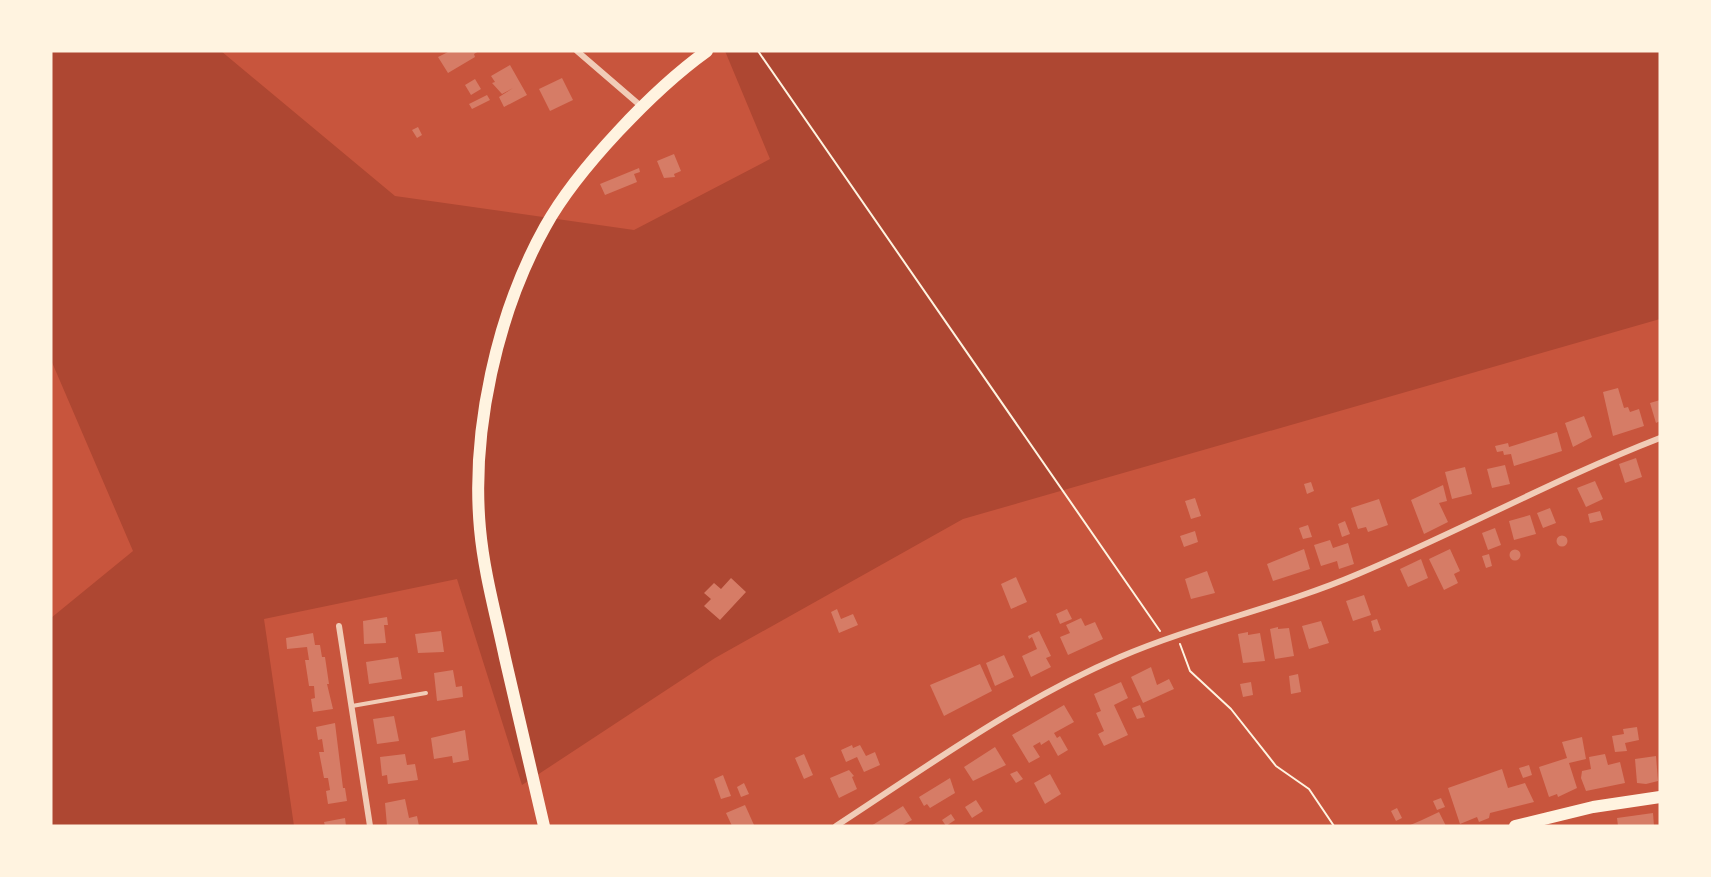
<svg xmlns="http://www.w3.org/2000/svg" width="1711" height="877" viewBox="0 0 1711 877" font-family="'Source Sans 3',sans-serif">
<rect width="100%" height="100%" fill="#c8553d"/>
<polygon fill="#ae4732" points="51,51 221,51 395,196 634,230 770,159 725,51 1660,51 1660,319 963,519 715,658 522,785 457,579 264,619 294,826 51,826 51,618 133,551 51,360"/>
<g fill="#d67c66">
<polygon points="450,51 479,51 474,54 475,57 448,73 438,57"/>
<polygon points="510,65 527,95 504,107 499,97 513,88 502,94 492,83 495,82 491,76"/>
<polygon points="562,78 573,100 550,111 539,89"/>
<polygon points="475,79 481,89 471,95 465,85"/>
<polygon points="487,95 490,100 472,109 469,104"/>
<polygon points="418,127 422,135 417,138 412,130"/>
<polygon points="674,154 681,171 674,174 675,177 664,178 657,161"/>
<polygon points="639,168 640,172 634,174 637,182 605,195 600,184"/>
<polygon points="1618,388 1624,408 1628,407 1630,412 1639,409 1644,426 1613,436 1603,392"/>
<polygon points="1660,400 1660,421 1656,423 1650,403"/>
<polygon points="1584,416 1592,437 1573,447 1565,423"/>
<polygon points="1557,432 1562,451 1514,466 1511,454 1504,455 1503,451 1497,452 1495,446 1508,443 1509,447"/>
<polygon points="1636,458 1642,477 1625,483 1619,464"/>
<polygon points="1505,465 1510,484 1492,488 1487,469"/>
<polygon points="1465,467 1472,494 1452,499 1445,472"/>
<polygon points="1595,481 1603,499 1586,507 1577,488"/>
<polygon points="1311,482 1314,491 1307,494 1304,484"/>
<polygon points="1443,485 1447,501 1439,503 1448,522 1424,534 1411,500"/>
<polygon points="1195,498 1201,516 1191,519 1185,501"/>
<polygon points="1379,499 1388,525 1368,532 1366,527 1358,529 1351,508"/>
<polygon points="1550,508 1556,523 1543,528 1537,513"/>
<polygon points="1600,511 1603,520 1590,523 1588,514"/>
<polygon points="1530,515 1536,534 1514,540 1509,521"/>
<polygon points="1345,521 1350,534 1342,537 1338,524"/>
<polygon points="1308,525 1312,537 1303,539 1299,528"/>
<polygon points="1495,528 1501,545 1488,550 1482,533"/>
<polygon points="1195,531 1198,542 1184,547 1180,536"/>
<circle cx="1562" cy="541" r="5.5"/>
<polygon points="1330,540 1333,548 1348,543 1354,564 1339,569 1337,561 1321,566 1314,545"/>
<polygon points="1304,549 1310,569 1273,581 1267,564"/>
<polygon points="1450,549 1460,571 1454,574 1458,583 1444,590 1429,559"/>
<circle cx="1515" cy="555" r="5.5"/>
<polygon points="1489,554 1492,566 1486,568 1482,556"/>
<polygon points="1421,559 1428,578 1408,587 1400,569"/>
<polygon points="1207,571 1215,593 1191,599 1185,579"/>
<polygon points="1016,577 1027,602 1011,609 1001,584"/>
<polygon points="731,578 746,592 720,620 704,606 711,599 704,593 714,583 721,589"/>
<polygon points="1364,595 1371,615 1353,621 1346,601"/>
<polygon points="837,609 841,619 853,614 858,625 839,633 831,612"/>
<polygon points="1067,609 1072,619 1060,624 1056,614"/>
<polygon points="387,617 388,625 384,625 386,643 364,644 363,621"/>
<polygon points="1081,618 1085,626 1095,622 1103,639 1068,655 1060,637 1070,633 1066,625"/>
<polygon points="1377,619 1381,630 1374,632 1371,621"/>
<polygon points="1321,621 1329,643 1309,649 1302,626"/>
<polygon points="1278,627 1278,629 1289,628 1294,656 1275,659 1270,629"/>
<polygon points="441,631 444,652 418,653 415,634"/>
<polygon points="1039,631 1051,656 1046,658 1051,667 1031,677 1022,656 1037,649 1032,637 1029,639 1028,636"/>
<polygon points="1248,632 1248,635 1260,633 1265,661 1243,663 1238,634"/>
<polygon points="313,633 315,645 320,645 322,657 325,657 329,684 327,684 333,709 313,712 311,699 315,698 314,686 309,686 305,660 309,660 307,647 287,649 286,638"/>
<polygon points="1004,655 1014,677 995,686 986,663"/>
<polygon points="398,657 402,679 369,684 366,662"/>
<polygon points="980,664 992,691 944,716 930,685"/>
<polygon points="1151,667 1157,685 1169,679 1174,689 1143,703 1131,677"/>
<polygon points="453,670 456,687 462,686 463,697 437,701 434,673"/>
<polygon points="1298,674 1301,692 1291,694 1289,676"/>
<polygon points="1121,682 1128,698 1114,705 1128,735 1104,746 1098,734 1104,731 1096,713 1101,711 1094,694"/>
<polygon points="1251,682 1253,695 1243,697 1240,684"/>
<polygon points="1064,705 1074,722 1054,733 1057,738 1060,736 1068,750 1058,756 1049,740 1041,745 1040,742 1033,746 1040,757 1029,763 1012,735"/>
<polygon points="1140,705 1145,717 1137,719 1132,708"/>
<polygon points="394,716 399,741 377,744 373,719"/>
<polygon points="335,723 343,788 345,788 347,801 328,804 326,791 330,790 328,778 324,778 319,752 324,752 322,739 318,740 316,727"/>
<polygon points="1637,727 1639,740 1625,743 1627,751 1615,752 1612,736 1624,734 1623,729"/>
<polygon points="465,730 469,760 453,763 452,756 434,759 431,738"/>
<polygon points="1582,737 1586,759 1569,763 1577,788 1558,797 1557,794 1549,797 1539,767 1567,758 1562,742"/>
<polygon points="852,745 853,748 860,745 866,756 875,752 880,765 864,772 857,757 846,762 841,750"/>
<polygon points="995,747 1006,765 973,781 964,767"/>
<polygon points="405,754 407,765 415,764 418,780 388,784 387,775 382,776 380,757"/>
<polygon points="804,754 813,775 804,779 795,758"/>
<polygon points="1605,754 1608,765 1620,762 1625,783 1586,791 1581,778 1582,771 1591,769 1589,757"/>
<polygon points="1656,756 1658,781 1646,784 1637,783 1635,759"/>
<polygon points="1529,765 1532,775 1523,778 1519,768"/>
<polygon points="1502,769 1508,788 1525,783 1534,802 1490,813 1489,818 1479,822 1477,817 1460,824 1448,788"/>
<polygon points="849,770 854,776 852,777 857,789 839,798 830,778"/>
<polygon points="1017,771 1023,779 1016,783 1010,774"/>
<polygon points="1050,774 1061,794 1045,804 1034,783"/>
<polygon points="723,775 731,796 721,799 714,779"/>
<polygon points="950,778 955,793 930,808 927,804 924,806 919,797"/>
<polygon points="744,783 749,794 741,797 737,787"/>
<polygon points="1441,798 1445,807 1437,810 1433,801"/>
<polygon points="405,799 409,818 417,816 419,826 387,826 385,803"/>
<polygon points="976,800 983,811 972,818 965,807"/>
<polygon points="745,805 754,825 732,826 726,813"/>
<polygon points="903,806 912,820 901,826 871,826"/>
<polygon points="1397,808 1402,818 1396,821 1391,811"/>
<polygon points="1439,812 1446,826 1408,826 1422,820"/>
<polygon points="1653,813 1654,826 1618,826 1617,818"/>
<polygon points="951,814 955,820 946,826 942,820"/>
<polygon points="345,818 346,826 325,826 324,822"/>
</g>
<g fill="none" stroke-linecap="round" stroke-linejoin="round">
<g stroke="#fff3e0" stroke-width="2">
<polyline points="758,51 1160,631"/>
<polyline points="1180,644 1190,671 1231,709 1276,766 1309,789 1334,826"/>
</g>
<polyline stroke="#f1ccb7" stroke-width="4" points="352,706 426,693"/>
<g stroke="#f1ccb7" stroke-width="6">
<polyline points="577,51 642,107"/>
<polyline points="339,626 370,826"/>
<path d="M 836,826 C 928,766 1019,700 1120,657 C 1197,624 1281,607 1358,574 C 1460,531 1557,478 1660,438"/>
</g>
<g stroke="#fff3e0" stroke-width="12">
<path d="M 544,826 C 531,770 518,714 505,658 C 496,615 484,573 480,529 C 471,431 497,313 545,227 C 577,169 654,89 707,51"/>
<polyline points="1515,826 1593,807 1660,797"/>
</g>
</g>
<rect width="1711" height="877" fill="none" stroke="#fff3e0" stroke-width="105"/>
</svg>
